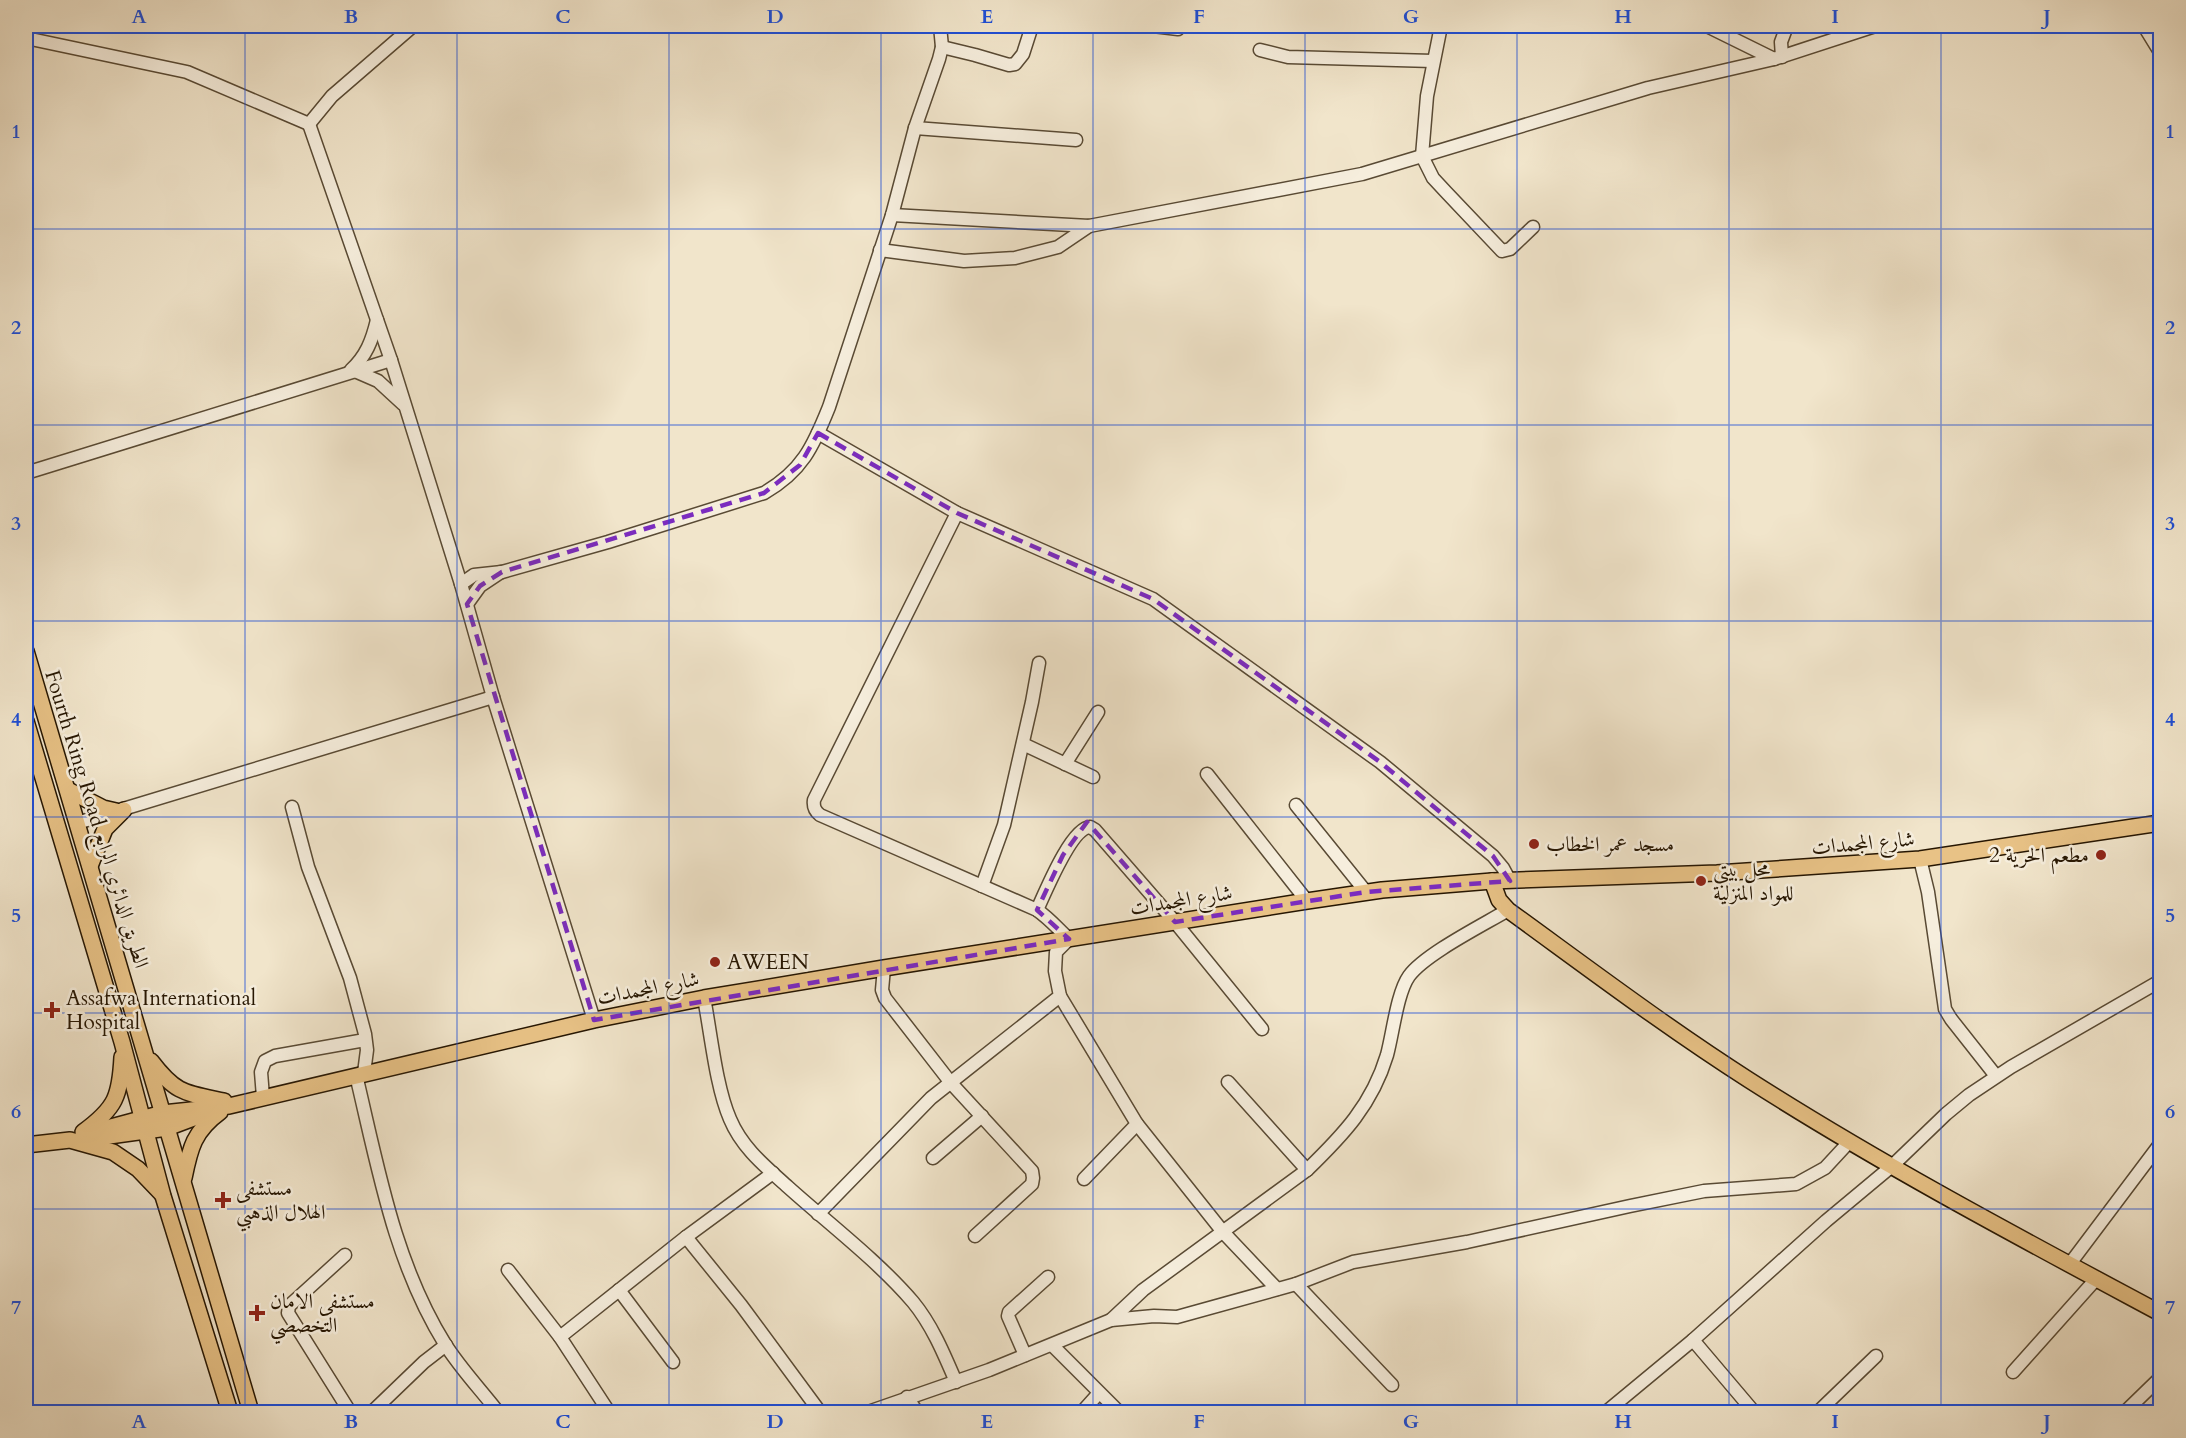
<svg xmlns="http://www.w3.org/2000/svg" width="2186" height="1438" viewBox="0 0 2186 1438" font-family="Cardo,Amiri,serif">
<rect width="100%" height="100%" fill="#f1e5cb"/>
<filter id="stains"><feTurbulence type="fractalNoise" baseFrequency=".00333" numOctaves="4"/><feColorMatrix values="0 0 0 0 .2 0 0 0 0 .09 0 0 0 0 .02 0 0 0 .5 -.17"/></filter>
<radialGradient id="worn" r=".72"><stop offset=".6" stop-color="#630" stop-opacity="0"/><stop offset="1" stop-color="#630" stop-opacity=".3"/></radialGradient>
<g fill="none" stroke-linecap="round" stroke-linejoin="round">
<g stroke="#594a34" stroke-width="15">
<g id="minor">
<polyline points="1153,26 1178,29"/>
<polyline points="1441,26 1427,96 1422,156 1433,178 1446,192 1502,251 1510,249 1533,227"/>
<polyline points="1707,26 1774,59"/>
<polyline points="2144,26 2160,52"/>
<polyline points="26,38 187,72 309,124"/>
<polyline points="942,47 975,55 1009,65 1015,64 1023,54 1032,26"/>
<polyline points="1260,50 1288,57 1433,61"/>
<polyline points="1782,57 1781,42 1787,26"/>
<polyline points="309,124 391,360 461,584 493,697 594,1020"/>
<polyline points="309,124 332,96 413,26"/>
<polyline points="915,128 1076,140"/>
<polyline points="892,215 1089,226 1362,174 1648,88 1774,59 1875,26"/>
<polyline points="880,250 964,261 1015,258 1058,247 1089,226"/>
<path d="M 351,370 C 366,356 372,341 377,320"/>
<polyline points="355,371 378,381 403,404"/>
<polyline points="818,433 957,513 1153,599 1380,762 1493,856 1503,868 1510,881"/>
<polyline points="26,473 391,360"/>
<path d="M 461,584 L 474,575 L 502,572 L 608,542 L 764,493 C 802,471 813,447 829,407 L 892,215 L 915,128 L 939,59 L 942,47 L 940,26"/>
<polyline points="467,604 480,586 501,572"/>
<polyline points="1023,744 1093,777"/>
<polyline points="1065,764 1098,712"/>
<polyline points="1207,774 1307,901"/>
<polyline points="1296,805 1366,892"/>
<polyline points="292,807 308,867 350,978 365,1034 367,1050 364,1073"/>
<polyline points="77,823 493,697"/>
<polyline points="1920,859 1928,892 1945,1009 1951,1019 1996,1076"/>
<polyline points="982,886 1004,825 1032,702 1039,663"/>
<path d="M 1037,910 C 1045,893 1071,828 1090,827 L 1095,830 L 1175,922 L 1262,1029"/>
<polyline points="884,968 882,990 885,998 951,1083 1032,1171 1033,1178 1032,1184 975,1236"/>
<polyline points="1060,996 1137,1124 1084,1179"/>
<path d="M 704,998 C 711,1034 716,1087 730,1119 C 742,1148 766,1167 788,1187 C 828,1223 878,1261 913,1302 C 932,1325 944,1354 956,1382"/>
<path d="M 356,1075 C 378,1167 394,1262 445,1344 C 460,1368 481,1390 498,1412"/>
<polyline points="1228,1082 1307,1170"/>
<polyline points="263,1097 261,1072 265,1061 275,1056 365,1040"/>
<polyline points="1137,1124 1223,1232 1277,1289"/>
<polyline points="933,1158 982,1116"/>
<path d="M 818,1214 L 931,1098 L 1060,996 L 1055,971 L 1056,952 L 1069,939 C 1058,929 1050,919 1037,910 L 820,815 C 815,811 813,807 814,800 L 957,513"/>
<polyline points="686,1237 741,1305 820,1412"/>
<polyline points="345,1255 289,1306 288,1313 350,1412"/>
<polyline points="2069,1265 2160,1144"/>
<polyline points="508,1270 560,1337"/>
<polyline points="1296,1284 1392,1385"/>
<polyline points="619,1290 673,1362"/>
<path d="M 1111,1320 L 1143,1290 L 1307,1170 C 1343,1135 1372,1105 1387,1055 C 1393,1033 1397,993 1409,976 C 1425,954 1483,925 1508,910"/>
<polyline points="1693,1340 1754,1412"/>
<polyline points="1052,1345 1119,1412"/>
<polyline points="1025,1355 1008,1316 1009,1312 1048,1277"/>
<polyline points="2013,1372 2097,1278"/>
<polyline points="907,1397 917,1412"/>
<polyline points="372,1412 424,1362 446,1345"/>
<polyline points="609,1412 560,1337 686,1237 773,1173"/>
<polyline points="868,1412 989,1370 1111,1320 1154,1316 1177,1317 1296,1284 1353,1262 1467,1242 1630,1206 1704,1191 1796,1184 1825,1168 1850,1141"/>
<polyline points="1082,1412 1099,1393"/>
<polyline points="1606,1412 1693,1340 1826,1221 1892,1166 1946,1114 1969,1095 2011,1067 2160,981"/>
<polyline points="1818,1412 1876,1356"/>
<polyline points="2125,1412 2160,1378"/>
</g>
</g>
<g stroke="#261602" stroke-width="18">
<g id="major">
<polyline points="26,651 251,1412"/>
<polyline points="26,721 122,1042 163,1196 230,1412"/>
<polyline points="68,790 103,808 116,811"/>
<polyline points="90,866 105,829 124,810"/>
<path d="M 1492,881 L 1499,900 L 1508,910 C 1588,968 1666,1027 1749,1080 C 1882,1165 2022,1239 2160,1313"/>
<path d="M 151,1061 C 176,1094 185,1093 224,1101"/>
<path d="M 83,1132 C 116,1108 120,1096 122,1057"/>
<polyline points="83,1137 111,1127 163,1113 229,1106 594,1020 704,998 884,968 1307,901 1382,890 1492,881 1717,873 1920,859 2160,823"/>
<polyline points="102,1137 167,1128 207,1113"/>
<polyline points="26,1145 70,1140 113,1152 138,1169 161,1193"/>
<path d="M 184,1178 C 190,1148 194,1131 220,1112"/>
</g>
</g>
<use href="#minor" stroke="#f6eedd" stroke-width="12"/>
<use href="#major" stroke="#e8c286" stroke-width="15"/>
</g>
<path fill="none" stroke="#7b2cbf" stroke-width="4.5" stroke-dasharray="12 8" stroke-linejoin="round" d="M 818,433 L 957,513 L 1153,599 L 1380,762 L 1493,856 L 1510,881 L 1366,892 L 1175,922 L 1087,822 L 1063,855 L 1037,910 L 1069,939 L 594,1020 L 467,604 L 480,586 L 502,572 L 764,493 L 800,465 Z"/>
<path fill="none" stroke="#1d4ed8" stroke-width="1.5" stroke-opacity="0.55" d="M 245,26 L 245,1412M 457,26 L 457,1412M 669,26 L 669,1412M 881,26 L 881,1412M 1093,26 L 1093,1412M 1305,26 L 1305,1412M 1517,26 L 1517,1412M 1729,26 L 1729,1412M 1941,26 L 1941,1412M 26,229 L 2160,229M 26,425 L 2160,425M 26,621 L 2160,621M 26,817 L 2160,817M 26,1013 L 2160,1013M 26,1209 L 2160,1209"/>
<g fill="#8f2418" stroke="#f6eedd" stroke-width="2">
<circle cx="1534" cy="844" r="6"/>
<circle cx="2101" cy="855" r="6"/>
<circle cx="1701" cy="881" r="6"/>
<circle cx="715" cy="962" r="6"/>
<path d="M49 1001h6v6h6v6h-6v6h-6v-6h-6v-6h6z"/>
<path d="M220 1191h6v6h6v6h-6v6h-6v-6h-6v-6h6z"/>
<path d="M254 1304h6v6h6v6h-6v6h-6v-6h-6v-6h6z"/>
</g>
<g text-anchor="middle" stroke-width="5" stroke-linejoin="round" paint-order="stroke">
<g font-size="21" fill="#261602" stroke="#f6eedd">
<text transform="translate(97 819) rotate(73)" y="7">Fourth Ring Road الطريق الدائري الرابع</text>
<text transform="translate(1863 843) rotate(-5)" y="7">شارع المجمدات</text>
<text transform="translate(1181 900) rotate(-9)" y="7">شارع المجمدات</text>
<text transform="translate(648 988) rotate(-11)" y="7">شارع المجمدات</text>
</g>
<g font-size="21" fill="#261602" stroke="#f6eedd" text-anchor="start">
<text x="1546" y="851">مسجد عمر الخطاب</text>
<text x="2089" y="862" text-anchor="end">مطعم الحرية 2</text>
<text x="1713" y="876">محل بيتي<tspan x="1713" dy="24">للمواد المنزلية</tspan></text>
<text x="727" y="969">AWEEN</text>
<text x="66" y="1005">Assafwa International<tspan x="66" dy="24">Hospital</tspan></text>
<text x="236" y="1195">مستشفى<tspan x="236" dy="24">الهلال الذهبي</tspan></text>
<text x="270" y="1308">مستشفى الامان<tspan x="270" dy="24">التخصصي</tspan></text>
</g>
</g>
<rect width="2186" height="1438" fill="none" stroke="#f1e5cb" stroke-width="66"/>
<rect x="33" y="33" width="2120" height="1372" fill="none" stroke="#1d4ed8" stroke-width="2"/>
<g font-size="20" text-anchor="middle" font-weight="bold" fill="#1d4ed8">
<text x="139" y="23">A</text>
<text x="351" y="23">B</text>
<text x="563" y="23">C</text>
<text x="775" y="23">D</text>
<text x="987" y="23">E</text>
<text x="1199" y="23">F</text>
<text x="1411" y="23">G</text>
<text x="1623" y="23">H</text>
<text x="1835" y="23">I</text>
<text x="2047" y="23">J</text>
<text x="16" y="138">1</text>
<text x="2170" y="138">1</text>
<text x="16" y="334">2</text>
<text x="2170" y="334">2</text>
<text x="16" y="530">3</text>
<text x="2170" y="530">3</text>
<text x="16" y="726">4</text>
<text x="2170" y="726">4</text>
<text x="16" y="922">5</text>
<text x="2170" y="922">5</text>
<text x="16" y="1118">6</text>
<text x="2170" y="1118">6</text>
<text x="16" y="1314">7</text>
<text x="2170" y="1314">7</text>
<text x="139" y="1428">A</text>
<text x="351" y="1428">B</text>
<text x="563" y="1428">C</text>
<text x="775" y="1428">D</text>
<text x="987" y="1428">E</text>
<text x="1199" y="1428">F</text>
<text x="1411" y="1428">G</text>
<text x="1623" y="1428">H</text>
<text x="1835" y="1428">I</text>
<text x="2047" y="1428">J</text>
</g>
<rect width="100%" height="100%" filter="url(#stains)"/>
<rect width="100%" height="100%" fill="url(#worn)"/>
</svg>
